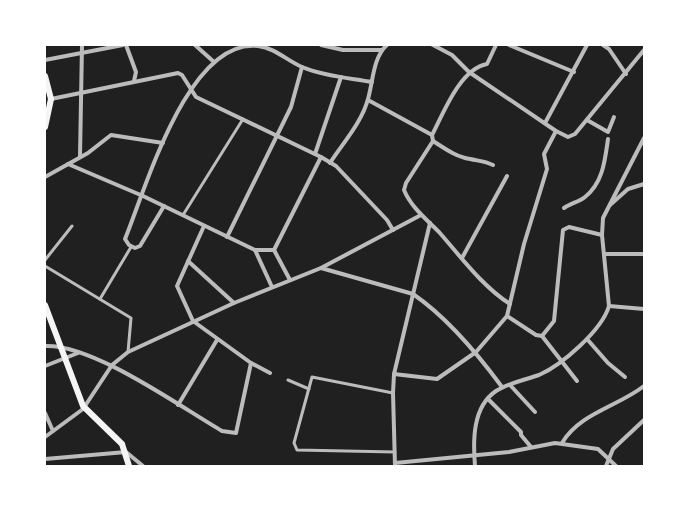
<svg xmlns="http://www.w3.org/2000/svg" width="689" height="511" viewBox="0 0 689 511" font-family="Ubuntu,sans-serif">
<rect width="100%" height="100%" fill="#111"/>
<rect fill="#202020" x="45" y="45" width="599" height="421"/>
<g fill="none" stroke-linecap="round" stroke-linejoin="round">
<g stroke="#bcbcbc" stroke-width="3">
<polyline points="183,215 243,119"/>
<polyline points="45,260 72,226"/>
<polyline points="45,266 131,318 128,352"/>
<polyline points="100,299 131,247"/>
<polyline points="288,380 309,389"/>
<polyline points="393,393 312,377 294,443 297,450 395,452"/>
</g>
<g stroke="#bcbcbc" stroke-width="4">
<polyline points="126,45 136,72 134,81"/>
<polyline points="195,45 214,62"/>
<polyline points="321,45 343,50 382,50"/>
<polyline points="433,45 452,55 469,72 556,131 568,137 575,134 644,50"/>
<path d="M 496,45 L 487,64 C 460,69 444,112 432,135 L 433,141 L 406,183 L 404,190 C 411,207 426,219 439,232 C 461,257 482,286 510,304"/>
<polyline points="509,45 574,72"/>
<polyline points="603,45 609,49 626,74"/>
<polyline points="45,60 123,45"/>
<polyline points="51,99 178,73 182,75 196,97 321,157 336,166 387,220 393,230"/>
<polyline points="368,100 432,135"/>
<polyline points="587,120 608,132 614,117"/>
<polyline points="545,123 587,45"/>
<path d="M 433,141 C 444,148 456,157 470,159 C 479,161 485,161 493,165"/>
<polyline points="315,154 341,77"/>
<polyline points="80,156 82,45"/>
<path d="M 330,163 C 343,143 362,122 368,99 C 373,82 373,57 387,45"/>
<polyline points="68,164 143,196 255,250 274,250 290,280"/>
<polyline points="45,177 88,153 111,135 163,143"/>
<polyline points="610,205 628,189 644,184"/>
<path d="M 164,206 L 140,246 L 135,248 L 129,245 L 125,239 C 146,188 188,38 258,46 C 275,48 286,60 302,67 C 323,76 350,78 372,82"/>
<path d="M 564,208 C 571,203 579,202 585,197 C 603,183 605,160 608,139"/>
<polyline points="204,226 177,286 193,321 251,363 270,373"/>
<polyline points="227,237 291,107 302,67"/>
<polyline points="255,250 272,287"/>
<polyline points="274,250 321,157"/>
<polyline points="604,254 644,254"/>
<polyline points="462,258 507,176"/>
<polyline points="188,261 234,303"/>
<path d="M 321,268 L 413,294 C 448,318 477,353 502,387"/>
<polyline points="609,306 644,309"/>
<polyline points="507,316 536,335 542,336 554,321 563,230 569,227 602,235"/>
<polyline points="542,336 577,381"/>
<polyline points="587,339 608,363 625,377"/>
<path d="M 45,346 C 93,344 179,406 222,431 L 236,433 L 251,363"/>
<polyline points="45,366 78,353"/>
<polyline points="394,374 437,379 476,352 507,316 524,244 547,169 544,154 556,131"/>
<polyline points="510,385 535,412"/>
<polyline points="488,399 521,432 521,435 531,447"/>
<polyline points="178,405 217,340"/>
<polyline points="45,413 53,431"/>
<polyline points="45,437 83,409 112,365 128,352 234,303 321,268 421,215"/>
<path d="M 562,443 C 580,413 617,407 644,386"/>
<polyline points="45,459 126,452 143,466"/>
<polyline points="395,463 509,452 555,443 598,449 616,466"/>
<polyline points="395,466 393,393 394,374 430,223"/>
<path d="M 475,466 C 473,442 472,407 496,391 C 508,383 525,380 539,375 C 562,365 602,330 609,306 L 602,235 L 603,218 L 644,138"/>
<polyline points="606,466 613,449 644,420"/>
</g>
<g stroke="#f5f5f5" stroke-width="6">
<polyline points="45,76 51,99 45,127"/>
<polyline points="45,305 83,406 122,444 129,466"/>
</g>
</g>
<rect width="689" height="511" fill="none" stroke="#ffffff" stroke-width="92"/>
</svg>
